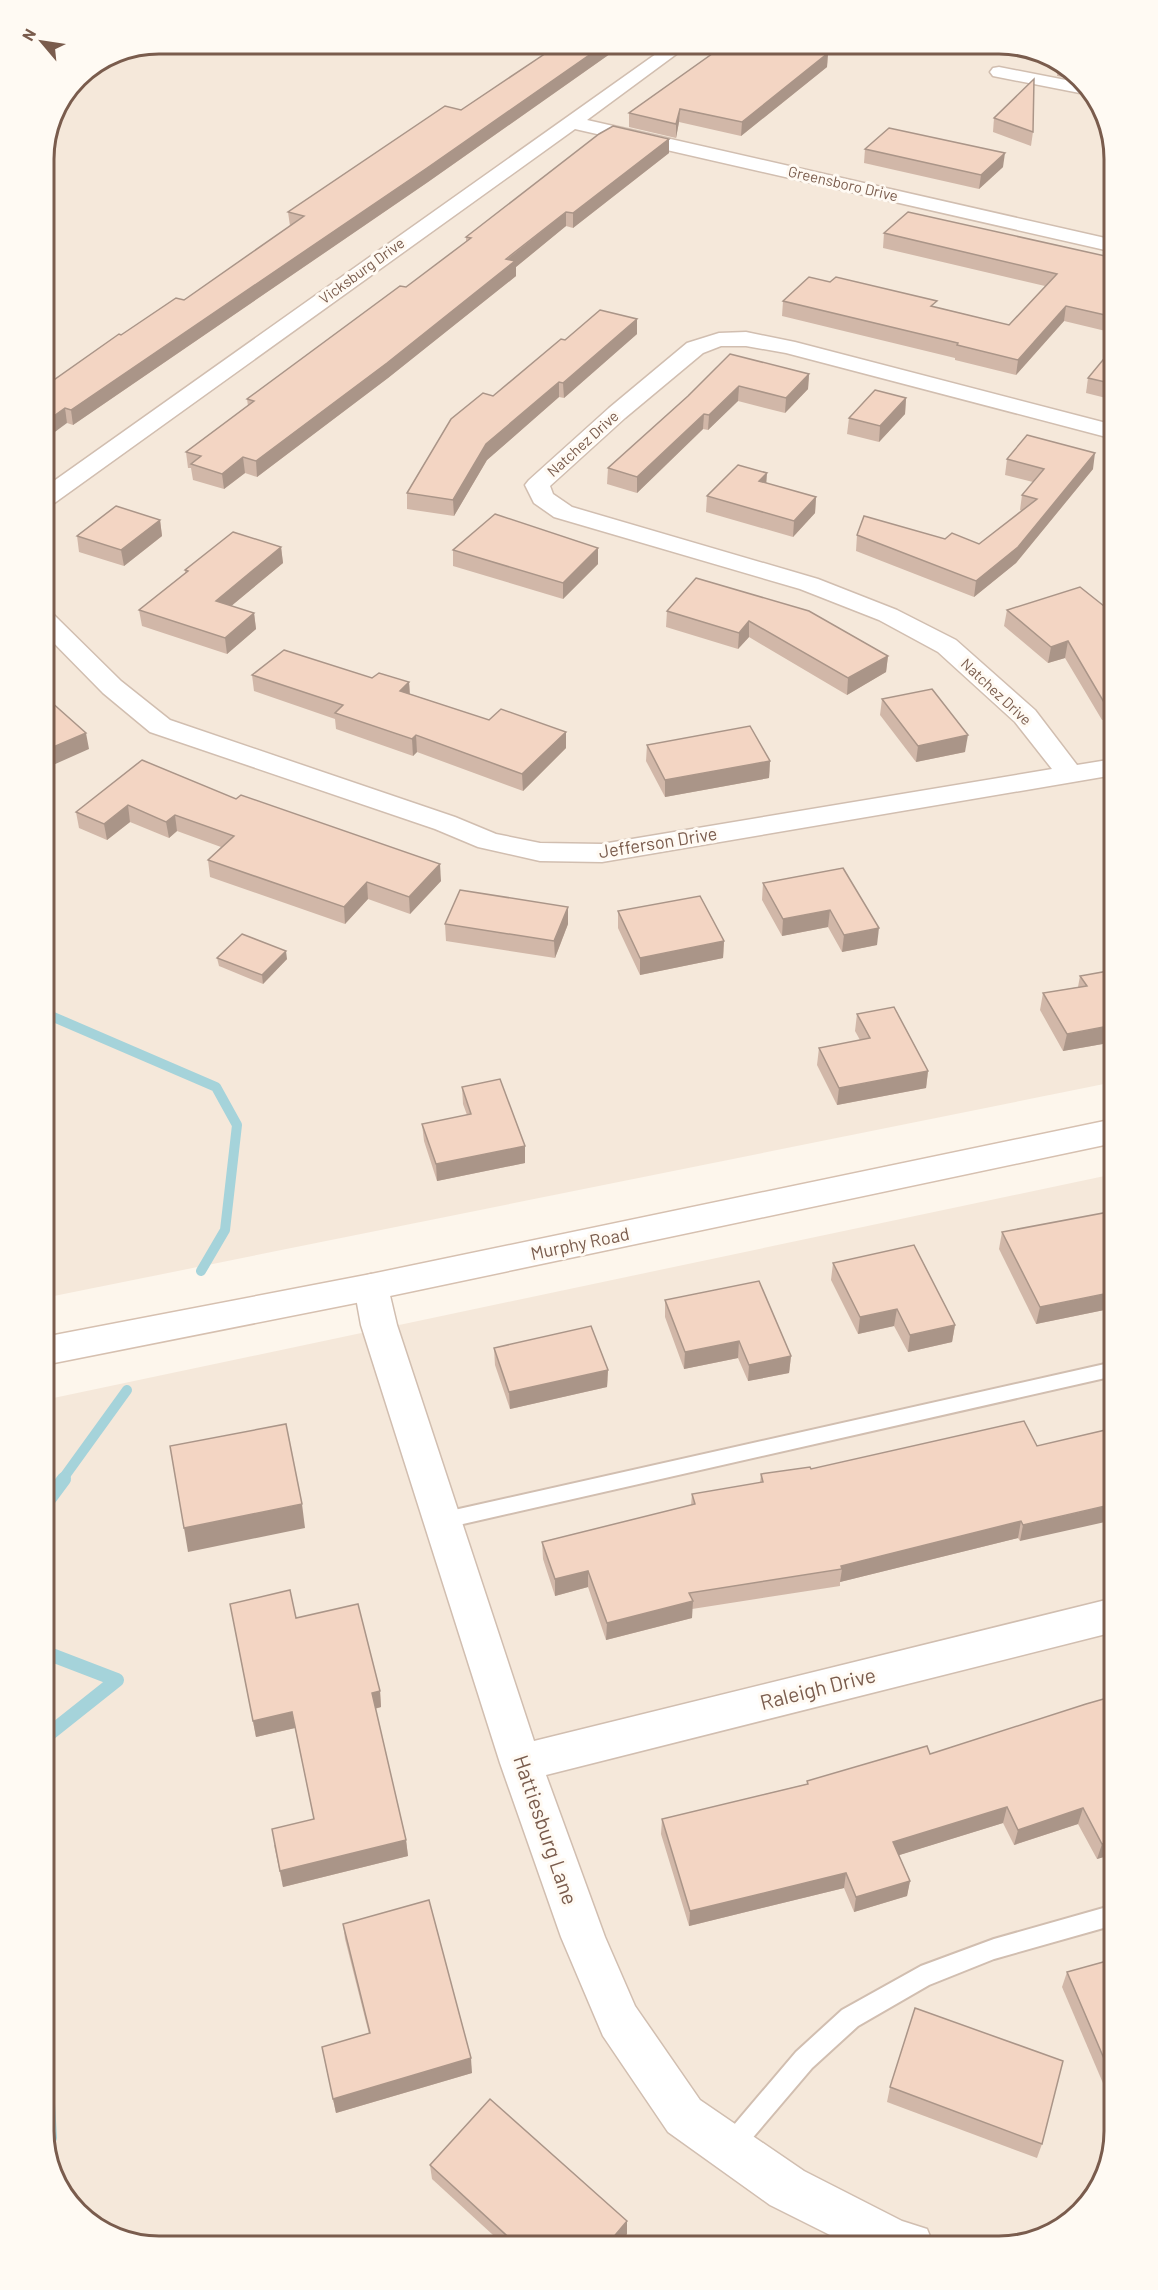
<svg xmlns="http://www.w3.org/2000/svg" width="1158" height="2290" viewBox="0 0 1158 2290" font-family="Barlow,sans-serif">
<rect width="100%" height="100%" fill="#fdf6ec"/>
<g fill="#f5e8da">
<polygon points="159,44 1007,44 1069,67 1106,115 1114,159 1114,1082 44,1298 44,152 78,77 115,52"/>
<polygon points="1114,1174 1114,2131 1095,2195 1043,2238 999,2246 152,2246 89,2223 52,2175 44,2131 44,1400"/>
</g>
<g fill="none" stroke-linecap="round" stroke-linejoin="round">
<g stroke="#a5d3da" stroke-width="10">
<polyline points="44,1013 216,1087 237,1125 225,1230 201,1271"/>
<polyline points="62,1480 127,1390"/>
</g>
<g stroke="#a5d3da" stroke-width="14">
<polyline points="44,1506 64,1479"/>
<polyline points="44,1652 117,1680 44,1738"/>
<polyline points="44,2035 50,2138 45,2138"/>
</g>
<g stroke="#d1beb0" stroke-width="4">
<g id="service">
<polygon points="1114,1362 1114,1376 441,1529 434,1527 431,1521 434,1515 441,1513"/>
<polygon points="1114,1905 1114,1925 994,1959 929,1985 858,2026 812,2068 738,2155 730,2159 722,2155 718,2147 722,2139 796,2052 842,2010 921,1966 994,1939"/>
</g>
</g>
<g stroke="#d1beb0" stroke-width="3">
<g id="minor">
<polygon points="670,44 690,44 587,120 1114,240 1114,252 575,129 53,504 44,506 44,488"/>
<polygon points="999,67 1081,83 1090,95 993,76 990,72 993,68"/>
<polygon points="746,332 795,342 1114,425 1114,439 786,353 746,346 721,346 703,353 625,418 550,486 553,494 572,507 818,579 897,610 956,640 1035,710 1077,765 1114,759 1114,775 602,862 540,861 478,847 435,829 150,732 103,693 44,633 44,611 53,614 121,681 170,720 455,817 496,834 540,843 602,844 1052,769 1015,722 938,652 879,620 800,589 554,517 534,503 525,485 529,480 609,408 687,343 719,333"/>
<polygon points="371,1274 383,1278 388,1287 397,1325 534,1741 1114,1598 1114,1632 546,1775 605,1937 635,2006 700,2100 804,2171 902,2221 927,2229 934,2246 852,2246 770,2205 668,2132 603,2036 561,1937 500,1763 361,1325 354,1287 359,1278"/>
</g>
</g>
<g stroke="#d6c0b0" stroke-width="3">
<polygon id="secondary" points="1114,1119 1114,1143 371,1300 44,1365 44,1337 371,1274"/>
</g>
<use href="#service" fill="#fff" fill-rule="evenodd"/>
<use href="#minor" fill="#fff" fill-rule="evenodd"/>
<use href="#secondary" fill="#fff" fill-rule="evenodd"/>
</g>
<g fill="#d1b7a8">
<polygon points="624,44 428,182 73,425 67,423 44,387 121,335 184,300 290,226 288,212 461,110 549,51 549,46"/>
<polygon points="726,44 794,44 792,46 828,53 827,67 741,136 679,122 676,138 629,127 629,113"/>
<polygon points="874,44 970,44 970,45 874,48"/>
<polygon points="1059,63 1069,67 1079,80 1057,76"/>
<polygon points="994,118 1033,132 1031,146 993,132"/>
<polygon points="669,139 669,153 573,228 566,226 516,267 516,276 388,378 257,477 245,473 224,489 193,480 191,468 188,468 186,452 248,406 247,399 406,287 466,242 466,237"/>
<polygon points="865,149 1003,167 979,189 864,163"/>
<polygon points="884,233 1114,258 1114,333 1064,321 1016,375 955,360 955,358 782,316 783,301 936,307 1009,325 1045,286 883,248"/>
<polygon points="637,319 637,334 564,398 559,397 487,460 454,516 407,509 407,493 493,396 565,340"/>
<polygon points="1114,357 1114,400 1086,393 1088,378"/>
<polygon points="809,374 808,389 785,413 738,401 708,430 703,429 637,493 607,484 608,468 688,396"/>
<polygon points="906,398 905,414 879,442 847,434 849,418"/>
<polygon points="1007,459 1093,469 1016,563 974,597 856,551 857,535 945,539 979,544 1022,511 1020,510 1022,495 1033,482 1005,475"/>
<polygon points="707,496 816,497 815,513 793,537 706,512"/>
<polygon points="160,520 162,536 124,566 79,552 77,536"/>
<polygon points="281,547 283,563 231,606 254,613 256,629 227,654 142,626 139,610 185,573 185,570"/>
<polygon points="453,550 598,564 563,599 453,566"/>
<polygon points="1007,610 1114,614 1114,719 1102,720 1065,658 1048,663 1004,626"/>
<polygon points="667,611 809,611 888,656 886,672 847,695 749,637 738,649 666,627"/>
<polygon points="252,675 372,678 409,682 410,694 489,720 566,732 566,748 523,791 417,752 413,756 336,729 335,719 254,691"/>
<polygon points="882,699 965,752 916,762 880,715"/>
<polygon points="647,745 770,761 769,778 665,797 646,761"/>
<polygon points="142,760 236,799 441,881 410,914 368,899 345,924 210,877 208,860 221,847 177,831 169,838 130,822 107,840 79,828 76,812"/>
<polygon points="843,868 877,945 842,952 828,927 782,936 762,900 763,883"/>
<polygon points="568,907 568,924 555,958 446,941 445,924"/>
<polygon points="618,911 724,941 723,958 640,975 618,928"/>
<polygon points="217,958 287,959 263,984 219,966"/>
<polygon points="1114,970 1114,1042 1063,1051 1040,1010 1043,993 1078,987 1080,976"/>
<polygon points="857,1014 928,1071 926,1088 837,1105 817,1065 819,1048 860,1040 855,1031"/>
<polygon points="462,1087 525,1146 525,1163 437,1181 424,1141 422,1124 467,1115 463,1104"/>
<polygon points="1114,1211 1114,1308 1036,1324 999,1249 1002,1232"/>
<polygon points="833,1263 955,1325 952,1342 908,1352 894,1326 858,1334 831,1280"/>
<polygon points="665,1300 791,1356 789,1373 748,1381 738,1358 684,1369 665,1317"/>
<polygon points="494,1348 608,1370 607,1387 510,1409 495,1365"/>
<polygon points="1114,1428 1020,1541 1018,1538 840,1582 840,1586 692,1609 692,1618 606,1640 588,1587 555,1596 543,1559 542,1542 691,1505 692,1494 760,1483 761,1474 1037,1446"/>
<polygon points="230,1604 296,1618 380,1691 381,1707 375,1709 406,1840 408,1856 283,1887 274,1845 314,1819 295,1728 256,1737"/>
<polygon points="1114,1696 1114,1854 1097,1859 1078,1824 1014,1845 1003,1823 899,1855 910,1881 907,1896 854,1912 844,1888 689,1926 661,1834 662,1819 807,1784 807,1781 930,1754"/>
<polygon points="343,1924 472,2073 336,2113 322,2047 369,2034 345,1939"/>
<polygon points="1114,1959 1114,2109 1062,1987 1067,1972"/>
<polygon points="890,2087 1042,2144 1037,2158 887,2102"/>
<polygon points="430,2165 627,2234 617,2246 505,2246 432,2179"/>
</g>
<g fill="#aa9588">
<polygon points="605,44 624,44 428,182 73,425 71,410"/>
<polygon points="828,53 827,67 741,136 742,122"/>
<polygon points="680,109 679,122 676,138 676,124"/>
<polygon points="669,139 669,153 573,228 573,213"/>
<polygon points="1005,153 1003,167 979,189 981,175"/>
<polygon points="566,212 566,226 516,267 516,276 388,378 257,477 256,461"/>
<polygon points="1066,306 1064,321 1016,375 1018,360"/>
<polygon points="637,319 637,334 564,398 563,383"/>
<polygon points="809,374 808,389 785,413 786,398"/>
<polygon points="559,382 559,397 487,460 454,516 453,500 486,444"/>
<polygon points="739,386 738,401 708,430 709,415"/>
<polygon points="906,398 905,414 879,442 880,426"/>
<polygon points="65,408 67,423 44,440 44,423"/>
<polygon points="704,414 703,429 637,493 637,477"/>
<polygon points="1095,453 1093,469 1016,563 974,597 976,581"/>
<polygon points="243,457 245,473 224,489 222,474"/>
<polygon points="767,473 766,488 759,481"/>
<polygon points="816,497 815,513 793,537 794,521"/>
<polygon points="160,520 162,536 124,566 121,550"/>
<polygon points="281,547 283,563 218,617 216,601"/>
<polygon points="598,548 598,564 563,599 563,583"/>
<polygon points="254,613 256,629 227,654 225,638"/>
<polygon points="749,621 749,637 738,649 739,633"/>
<polygon points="1068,641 1065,658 1048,663 1051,647"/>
<polygon points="888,656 886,672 847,695 848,678"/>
<polygon points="409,682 410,699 400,691"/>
<polygon points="566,732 566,748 523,791 522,774"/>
<polygon points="86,733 89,749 44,769 44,751"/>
<polygon points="416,735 417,752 413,756 412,739"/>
<polygon points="968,735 965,752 916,762 918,746"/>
<polygon points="770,761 769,778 665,797 665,780"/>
<polygon points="128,805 130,822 107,840 104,824"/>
<polygon points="175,815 177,831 169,838 166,822"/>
<polygon points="440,864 441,881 410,914 409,897"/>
<polygon points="367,882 368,899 345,924 344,907"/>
<polygon points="568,907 568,924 555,958 554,941"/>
<polygon points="830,910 828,927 782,936 783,919"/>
<polygon points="879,928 877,945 842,952 844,935"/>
<polygon points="724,941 723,958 640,975 640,958"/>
<polygon points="286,951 287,959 263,984 262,975"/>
<polygon points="1114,1025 1114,1042 1063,1051 1067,1034"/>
<polygon points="928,1071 926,1088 837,1105 839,1088"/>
<polygon points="525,1146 525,1163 437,1181 436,1164"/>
<polygon points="1114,1292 1114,1308 1036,1324 1040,1307"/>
<polygon points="897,1309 894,1326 858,1334 860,1317"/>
<polygon points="955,1325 952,1342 908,1352 910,1335"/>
<polygon points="739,1341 738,1358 684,1369 685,1352"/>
<polygon points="791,1356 789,1373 748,1381 749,1365"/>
<polygon points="608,1370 607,1387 510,1409 509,1392"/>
<polygon points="302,1504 305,1528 188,1552 184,1528"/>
<polygon points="1114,1504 1114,1520 1020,1541 1023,1525"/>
<polygon points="1021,1521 1018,1538 840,1582 842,1569 841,1566"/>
<polygon points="588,1571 588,1587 555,1596 555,1579"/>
<polygon points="693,1601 692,1618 606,1640 607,1623"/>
<polygon points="380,1691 381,1707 373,1709 372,1693"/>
<polygon points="292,1712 295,1728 256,1737 253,1721"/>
<polygon points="1007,1807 1003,1823 890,1858 893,1842"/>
<polygon points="1083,1808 1078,1824 1014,1845 1018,1830"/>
<polygon points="406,1840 408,1856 283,1887 280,1871"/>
<polygon points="1114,1840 1114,1854 1097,1859 1102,1844"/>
<polygon points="846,1873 844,1888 689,1926 690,1911"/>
<polygon points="910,1881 907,1896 854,1912 856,1897"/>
<polygon points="471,2058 472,2073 336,2113 333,2099"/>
<polygon points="627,2221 627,2234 617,2246 606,2246"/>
</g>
<g fill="#f3d5c3" stroke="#aa9588" stroke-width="1.5">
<polygon points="553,44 605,44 427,168 71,410 65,408 44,423 44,387 119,334 121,335 176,298 184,300 304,216 288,212 445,106 461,110 555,47 549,46"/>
<polygon points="726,44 781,44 828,53 742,122 680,109 676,124 629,113"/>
<polygon points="1034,79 1033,132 994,118"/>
<polygon points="613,126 669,139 573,213 566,212 506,259 515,261 387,363 256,461 243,457 222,474 191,464 201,456 186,452 254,401 247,399 400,286 406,287 471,238 466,237 599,134"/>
<polygon points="889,128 1005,153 981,175 865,149"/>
<polygon points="908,212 1114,258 1114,317 1066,306 1018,360 957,345 958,343 783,301 809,277 830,282 836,277 937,301 931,306 1009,325 1057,274 884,233"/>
<polygon points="600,310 637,319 563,383 559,382 486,444 453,500 407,493 451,419 483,393 493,396 561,339 565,340"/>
<polygon points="730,354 809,374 786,398 739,386 709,415 704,414 637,477 608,468 688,396"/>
<polygon points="1107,355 1114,357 1114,384 1088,378"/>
<polygon points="875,390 906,398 880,426 849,418"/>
<polygon points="1027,435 1095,453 1018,547 976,581 857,535 864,516 945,539 952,533 979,544 1037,499 1022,495 1044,469 1007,459"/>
<polygon points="738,465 767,473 759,481 816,497 794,521 707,496"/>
<polygon points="116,506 160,520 121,550 77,536"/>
<polygon points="495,514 598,548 563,583 453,550"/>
<polygon points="233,532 281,547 216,601 254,613 225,638 139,610 188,571 185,570"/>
<polygon points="696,578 809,611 888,656 848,678 749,621 739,633 667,611"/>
<polygon points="1080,587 1114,614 1114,702 1105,704 1068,641 1051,647 1007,610"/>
<polygon points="284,650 372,678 379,673 409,682 400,691 489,720 501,709 566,732 522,774 416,735 412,739 335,713 343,705 252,675"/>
<polygon points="932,689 968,735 918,746 882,699"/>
<polygon points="50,701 86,733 44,751 44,702 45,703"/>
<polygon points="750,726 770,761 665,780 647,745"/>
<polygon points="142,760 236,799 241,795 440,864 409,897 367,882 344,907 208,860 234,836 175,815 166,822 128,805 104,824 76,812"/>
<polygon points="843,868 879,928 844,935 830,910 783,919 763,883"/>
<polygon points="460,890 568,907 554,941 445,924"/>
<polygon points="700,896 724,941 640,958 618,911"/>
<polygon points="242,934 286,951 262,975 217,958"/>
<polygon points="1114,970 1114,1025 1067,1034 1043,993 1087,986 1080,976"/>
<polygon points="894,1007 928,1071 839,1088 819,1048 870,1038 857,1014"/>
<polygon points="500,1079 525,1146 436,1164 422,1124 471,1114 462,1087"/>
<polygon points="1114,1211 1114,1292 1040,1307 1002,1232"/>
<polygon points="914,1245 955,1325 910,1335 897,1309 860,1317 833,1263"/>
<polygon points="759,1281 791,1356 749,1365 739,1341 685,1352 665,1300"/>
<polygon points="591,1326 608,1370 509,1392 494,1348"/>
<polygon points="1024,1421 1037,1446 1114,1428 1114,1504 1023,1525 1021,1521 841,1566 842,1569 689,1593 693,1601 607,1623 588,1571 555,1579 542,1542 695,1504 692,1494 763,1482 761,1474 810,1467 811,1469"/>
<polygon points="286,1424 302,1504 184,1528 170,1446"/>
<polygon points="290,1590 296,1618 358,1604 380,1691 372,1693 406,1840 280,1871 272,1829 314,1819 292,1712 253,1721 230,1604"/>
<polygon points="1114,1696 1114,1840 1102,1844 1083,1808 1018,1830 1007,1807 893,1842 910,1881 856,1897 846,1873 690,1911 662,1819 808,1784 807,1781 927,1746 930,1754 1086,1704"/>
<polygon points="429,1900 471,2058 333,2099 322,2047 370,2033 343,1924"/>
<polygon points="1114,1959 1114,2082 1067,1972"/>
<polygon points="915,2008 1063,2061 1042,2144 890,2087"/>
<polygon points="490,2099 627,2221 606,2246 518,2246 430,2165"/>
</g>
<g text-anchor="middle" stroke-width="6" stroke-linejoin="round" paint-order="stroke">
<g font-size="15" fill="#7a5c4d" stroke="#fffaf3">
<text transform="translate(843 184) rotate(13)" y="5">Greensboro Drive</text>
<text transform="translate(362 271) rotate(-36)" y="5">Vicksburg Drive</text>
<text transform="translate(583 444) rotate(-42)" y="5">Natchez Drive</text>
<text transform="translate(996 692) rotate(43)" y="5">Natchez Drive</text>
</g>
<g font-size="18" fill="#7a5c4d" stroke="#fffaf3">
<text transform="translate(658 843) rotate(-9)" y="6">Jefferson Drive</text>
<text transform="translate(580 1244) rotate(-12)" y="6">Murphy Road</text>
</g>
<g font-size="21" fill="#7a5c4d" stroke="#fffaf3">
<text transform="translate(818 1689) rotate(-14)" y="7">Raleigh Drive</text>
<text transform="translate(545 1830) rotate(71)" y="7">Hattiesburg Lane</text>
</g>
</g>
<path d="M0 0H1158V2290H0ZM159 54H999A105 105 0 0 1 1104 159V2131A105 105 0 0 1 999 2236H159A105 105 0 0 1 54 2131V159A105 105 0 0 1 159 54Z" fill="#fffaf3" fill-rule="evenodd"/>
<path fill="none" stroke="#7a5c4d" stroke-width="3" d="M159 54H999A105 105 0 0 1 1104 159V2131A105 105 0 0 1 999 2236H159A105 105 0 0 1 54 2131V159A105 105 0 0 1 159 54Z"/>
<g transform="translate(42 42) rotate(299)" stroke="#fffaf3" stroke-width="4.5" paint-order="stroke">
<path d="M0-4.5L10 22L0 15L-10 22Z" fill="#7a5c4d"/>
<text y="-9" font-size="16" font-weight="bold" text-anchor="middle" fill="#7a5c4d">N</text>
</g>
</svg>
